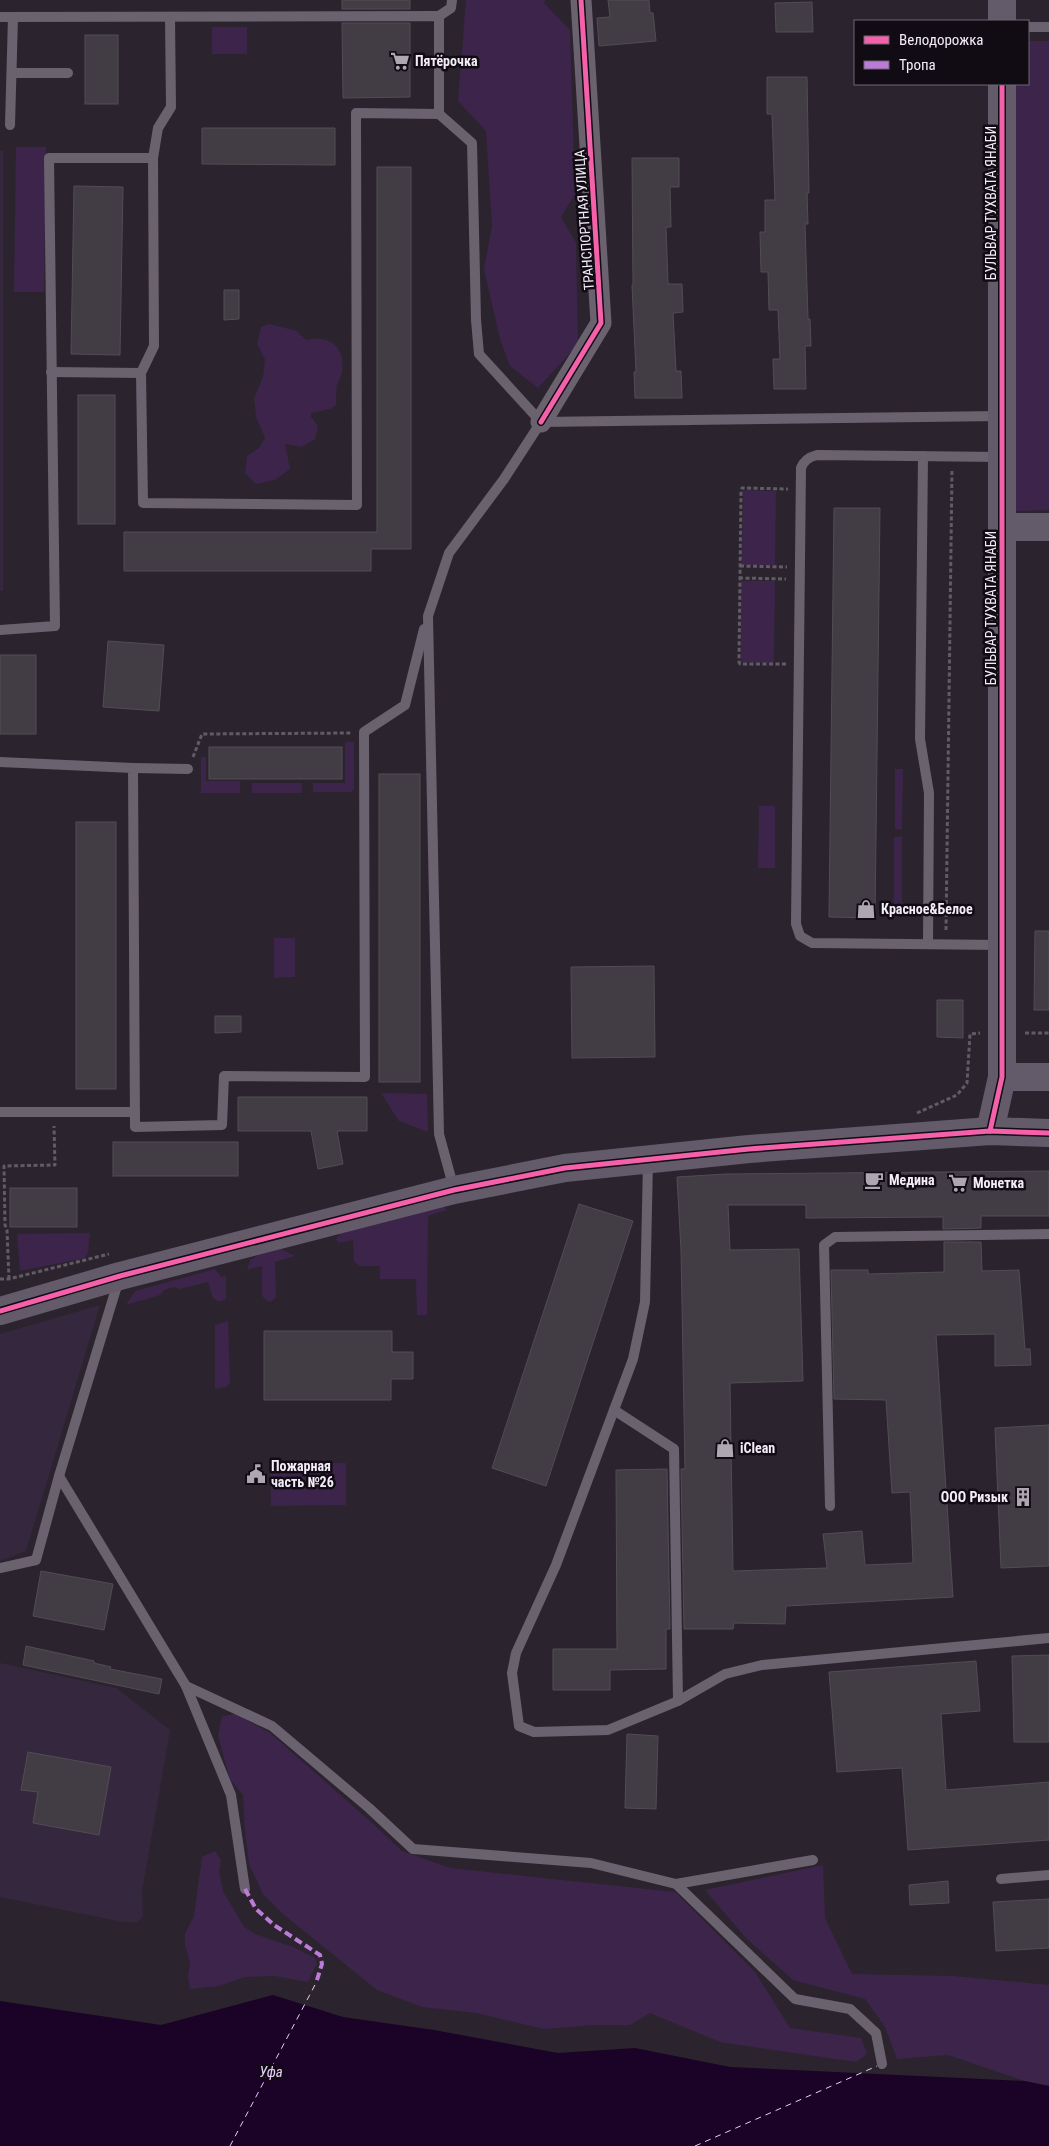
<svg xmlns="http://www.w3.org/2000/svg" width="1049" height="2146" viewBox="0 0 1049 2146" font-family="'Roboto Condensed',sans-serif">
<rect width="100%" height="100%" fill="#2b242e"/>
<g fill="#35273e">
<rect x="0" y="151" width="3" height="440"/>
<polygon points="100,1305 26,1551 0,1561 0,1334"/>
<polygon points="0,1663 116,1688 170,1730 142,1892 143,1916 138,1922 123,1922 0,1897"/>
</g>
<g fill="#3d244b">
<polygon points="466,0 545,0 544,3 570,30 575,194 561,217 576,243 578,344 538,388 510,366 500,339 484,269 492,226 486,131 458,101"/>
<rect x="212" y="27" width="35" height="27"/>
<polygon points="1028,41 1049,41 1049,510 1014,511 1012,84 1028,84"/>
<polygon points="16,147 46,147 44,292 14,292"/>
<path d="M 269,324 L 297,331 L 306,340 C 328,335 345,345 342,370 C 342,375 339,380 337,385 C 336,391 336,399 336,405 L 330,409 L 311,413 L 311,417 L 318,426 L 315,439 L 302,447 L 285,444 L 290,469 L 275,480 L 256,484 L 245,473 L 247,456 L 259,448 L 265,438 L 256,417 L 254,398 L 263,377 L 265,359 L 257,344 L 261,327 Z"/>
<polygon points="743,490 776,491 775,565 742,565"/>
<polygon points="741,581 775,581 774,663 741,662"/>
<polygon points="345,742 354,742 354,789 351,792 313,792 313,783 345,783"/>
<polygon points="201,757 206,757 206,781 240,781 240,793 201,793"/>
<polygon points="895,769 903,769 902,830 895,829"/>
<rect x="252" y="783" width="50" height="10"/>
<polygon points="759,806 775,806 775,868 758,868"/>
<rect x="894" y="837" width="8" height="73"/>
<polygon points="274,938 295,938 295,977 274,978"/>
<polygon points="381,1093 427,1094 428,1132 399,1121"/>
<polygon points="441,1204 447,1210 428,1216 427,1315 417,1315 416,1279 380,1279 380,1266 360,1266 354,1262 353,1240 338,1243 336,1239 342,1232"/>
<polygon points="90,1233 88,1252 85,1258 20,1271 17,1234"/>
<polygon points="281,1249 295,1256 275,1262 276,1297 273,1300 269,1302 262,1296 262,1266 247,1270 250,1260 260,1254"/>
<polygon points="215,1269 221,1277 226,1276 226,1299 219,1302 213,1298 208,1282 180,1289 174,1287 164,1290 160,1295 126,1305 135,1291"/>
<polygon points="228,1321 230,1382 226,1387 215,1389 215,1325"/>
<polygon points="346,1463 346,1505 271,1506 270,1464"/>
<polygon points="236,1714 270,1733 380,1830 402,1851 450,1868 675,1892 755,1972 790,2028 861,2038 867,2054 856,2062 720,2042 650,2013 630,2025 594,2025 544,2029 477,2013 422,2007 377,1990 283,1914 263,1894 249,1864 245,1832 243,1795 230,1779 218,1736 222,1716"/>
<polygon points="215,1851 221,1861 219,1871 223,1891 244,1927 255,1934 293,1947 315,1958 317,1963 308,1982 275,1976 245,1977 219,1986 190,1989 188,1977 190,1962 185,1945 185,1934 194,1916 202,1857"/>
<polygon points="823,1865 825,1918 852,1974 954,1976 1049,1985 1049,2086 1025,2081 948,2055 897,2059 885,2027 865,1999 793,1980 746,1938 705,1890"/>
</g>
<polygon fill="#1a0326" points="273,1995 343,2017 434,2030 558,2053 635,2048 730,2067 1025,2081 1049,2086 1049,2146 0,2146 0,2001 161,2025"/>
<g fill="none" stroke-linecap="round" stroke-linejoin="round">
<g stroke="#e9cefb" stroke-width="1" stroke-dasharray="6 5" stroke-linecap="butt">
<polyline points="230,2146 316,1983"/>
<polyline points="695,2146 877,2066"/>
</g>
</g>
<g fill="#423d45" stroke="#524c54">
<rect x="342" y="0" width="68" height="9"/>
<polygon points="608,0 649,0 650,13 653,13 656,41 599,46 597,18 610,17"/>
<polygon points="812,2 813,32 776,32 775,3"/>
<polygon points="342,23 410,23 410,97 343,98"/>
<rect x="85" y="35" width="33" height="69"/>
<polygon points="767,77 807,77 809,193 807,193 808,224 805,224 808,319 810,319 811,346 805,346 806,389 774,389 773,359 780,359 778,310 769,310 768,272 761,272 760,232 765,232 765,200 775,200 772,114 767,114"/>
<polygon points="202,128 335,128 335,165 202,164"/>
<polygon points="632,158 679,158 679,187 670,187 671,227 666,227 668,284 682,284 683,312 673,313 676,371 681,371 682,398 635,398 634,372 636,372 632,285 633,285"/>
<polygon points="377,167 411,167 411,549 371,549 371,571 124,571 124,532 377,532"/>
<polygon points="74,186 123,187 120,355 71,354"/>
<polygon points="224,290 239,290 239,319 224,320"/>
<rect x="78" y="395" width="37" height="129"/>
<polygon points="834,508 880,508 875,918 829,917"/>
<polygon points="108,641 164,645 159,711 103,707"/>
<rect x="0" y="655" width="36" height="79"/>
<rect x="209" y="747" width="133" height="32"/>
<rect x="379" y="774" width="41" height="308"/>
<rect x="76" y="822" width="40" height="267"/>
<polygon points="1035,931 1049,931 1049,1010 1034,1010"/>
<polygon points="654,966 655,1057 572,1058 571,967"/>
<polygon points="937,1000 963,1000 963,1038 937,1037"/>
<polygon points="215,1016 241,1016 241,1032 215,1033"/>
<polygon points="238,1097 367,1097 367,1131 337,1131 343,1164 318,1169 311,1131 238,1131"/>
<rect x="113" y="1142" width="125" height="34"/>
<polygon points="1049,1171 1049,1216 981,1216 981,1228 943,1229 943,1217 806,1218 806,1205 728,1205 730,1250 799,1249 803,1381 730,1383 733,1571 827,1568 823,1534 862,1531 865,1565 913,1563 910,1492 892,1493 886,1400 834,1399 831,1270 868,1270 868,1274 944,1272 944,1242 981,1242 982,1271 1019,1270 1025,1349 1030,1349 1031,1365 995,1366 995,1334 936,1335 953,1597 786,1606 785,1624 734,1623 733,1629 684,1629 681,1469 685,1469 681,1250 677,1177 726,1174"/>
<rect x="10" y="1188" width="67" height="39"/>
<polygon points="579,1204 633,1221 546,1486 492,1468"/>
<polygon points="264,1331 392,1331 392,1352 413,1352 413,1379 391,1379 391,1400 264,1400"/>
<polygon points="1049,1425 1049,1566 1001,1568 995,1428"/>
<polygon points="667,1469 670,1629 666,1629 666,1669 610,1670 610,1690 553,1690 553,1649 617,1649 616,1470"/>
<polygon points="41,1571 113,1584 104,1630 33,1616"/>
<polygon points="26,1646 94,1661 94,1663 111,1667 110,1669 162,1679 159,1694 23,1665"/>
<polygon points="1049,1655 1049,1742 1014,1742 1012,1656"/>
<polygon points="976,1661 980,1711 941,1714 946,1790 1049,1782 1049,1840 908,1850 902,1768 837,1772 829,1672"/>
<polygon points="627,1734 658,1736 656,1809 625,1808"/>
<polygon points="28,1752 111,1767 99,1835 33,1823 38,1792 21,1790"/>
<polygon points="948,1881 949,1903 910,1905 909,1885"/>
<polygon points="1049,1899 1049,1948 996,1951 993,1902"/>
</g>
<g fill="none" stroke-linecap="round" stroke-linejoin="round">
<g stroke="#615b65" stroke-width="3" stroke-dasharray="4 2.5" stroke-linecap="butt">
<polyline points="740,566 787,567"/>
<polyline points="739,578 786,579"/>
<polyline points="786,664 740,664 739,662 741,491 742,488 788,489"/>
<polyline points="193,757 202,734 351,733"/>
<polyline points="946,930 952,469"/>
<polyline points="1025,1033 1049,1033"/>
<polyline points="917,1113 957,1095 967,1083 970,1034 980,1033"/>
<polyline points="0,1279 9,1279 109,1254"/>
<polyline points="9,1279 7,1230 5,1225 4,1166 55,1165 54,1126"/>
</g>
<g stroke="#6b626f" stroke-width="10">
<polyline points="439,16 451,8 452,0"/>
<polyline points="0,17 439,16 439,114 472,143 476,320 479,354 541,422"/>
<polyline points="1028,27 1049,27"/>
<polyline points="12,73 68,73"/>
<polyline points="10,125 13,17"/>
<polyline points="51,372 141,373 143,503 357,505 356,113 439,114"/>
<polyline points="141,373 154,346 153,158"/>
<polyline points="923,456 920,739 929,793 928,944"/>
<path d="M 1001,457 L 817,455 C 809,457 804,460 801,468 L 796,924 L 800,936 L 812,943 L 1002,945"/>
<polyline points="0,630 55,626 49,158 153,158 158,128 171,107 170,17"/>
<polyline points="0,762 133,768 135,1127 222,1125 224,1076 365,1077 364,732 405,705 424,629"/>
<polyline points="133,768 188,769"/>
<polyline points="0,1112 135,1112"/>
<polyline points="648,1161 645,1302 633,1359 556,1565 516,1653 512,1673 519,1726 534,1732 608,1730 678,1701 725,1674 762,1665 1049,1638"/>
<polyline points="454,1189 439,1134 428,616 449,553 504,479 541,422 1002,416"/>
<polyline points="614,1410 674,1449 678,1701"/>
<polyline points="59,1476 186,1686 272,1726 369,1808 413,1849 591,1863 676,1884 795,1999 850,2009 876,2033 882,2064"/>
<polyline points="830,1506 824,1245 835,1237 1049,1234"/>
<polyline points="0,1568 36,1560 59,1476 119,1279"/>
<polyline points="186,1686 231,1795 245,1889"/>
<polyline points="1001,1879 1049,1875"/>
<polyline points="676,1884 813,1860"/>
</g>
<polyline stroke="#6b626f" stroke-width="21" points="541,422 601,323 581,0"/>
<g stroke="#645b6a" stroke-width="28">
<polyline points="1002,0 1002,21"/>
<polyline points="1002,527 1049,527"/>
<polyline points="1002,1077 1049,1077"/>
<polyline points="990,1131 1002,1077 1002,84"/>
<polyline points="0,1311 120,1276 454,1190 565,1168 749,1149 990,1131 1049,1133"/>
</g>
<polyline stroke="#bd7bd9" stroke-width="4" stroke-dasharray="8 4" stroke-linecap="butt" points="245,1889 256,1909 274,1925 320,1955 322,1964 316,1983"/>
<g stroke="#110c14" stroke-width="8">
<g id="cycleway">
<polyline points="541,422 601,323 581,0"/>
<polyline points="990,1131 1002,1077 1002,84"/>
<polyline points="0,1311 120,1276 454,1190 565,1168 749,1149 990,1131 1049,1133"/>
</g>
</g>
<use href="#cycleway" stroke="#f560ab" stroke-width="5"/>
</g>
<defs>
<g id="supermarket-bare" transform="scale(1.5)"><path d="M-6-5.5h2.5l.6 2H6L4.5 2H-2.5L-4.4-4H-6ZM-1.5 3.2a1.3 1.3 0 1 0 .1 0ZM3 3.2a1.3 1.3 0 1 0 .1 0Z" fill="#aea7b2" stroke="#110c14" stroke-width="2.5" paint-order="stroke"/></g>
<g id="shop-bare" transform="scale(1.5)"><path d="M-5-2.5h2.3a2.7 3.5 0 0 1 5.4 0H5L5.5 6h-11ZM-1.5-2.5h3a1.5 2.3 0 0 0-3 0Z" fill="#aea7b2" stroke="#110c14" stroke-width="2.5" paint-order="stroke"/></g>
<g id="cafe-bare" transform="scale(1.5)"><path d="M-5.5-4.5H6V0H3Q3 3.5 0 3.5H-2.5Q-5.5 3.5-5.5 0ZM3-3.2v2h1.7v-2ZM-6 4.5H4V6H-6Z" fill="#aea7b2" stroke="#110c14" stroke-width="2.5" paint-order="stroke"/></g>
<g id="civic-bare" transform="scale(1.5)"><path d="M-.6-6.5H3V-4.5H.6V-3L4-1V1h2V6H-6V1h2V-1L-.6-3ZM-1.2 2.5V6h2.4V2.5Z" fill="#aea7b2" stroke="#110c14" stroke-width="2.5" paint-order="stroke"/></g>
<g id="building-bare" transform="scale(1.5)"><path d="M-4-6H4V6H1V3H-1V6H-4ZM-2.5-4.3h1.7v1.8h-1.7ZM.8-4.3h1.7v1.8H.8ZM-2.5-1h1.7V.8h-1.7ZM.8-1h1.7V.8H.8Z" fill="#aea7b2" stroke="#110c14" stroke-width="2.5" paint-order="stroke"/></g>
</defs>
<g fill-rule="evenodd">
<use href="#supermarket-bare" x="400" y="61"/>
<use href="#shop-bare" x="866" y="909"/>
<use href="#cafe-bare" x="874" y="1180"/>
<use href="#supermarket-bare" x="958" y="1183"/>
<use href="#shop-bare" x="725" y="1448"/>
<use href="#civic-bare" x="256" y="1474"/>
<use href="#building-bare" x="1023" y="1497"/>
</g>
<g text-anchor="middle" stroke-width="5" stroke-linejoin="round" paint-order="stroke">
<g font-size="14" font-weight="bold" fill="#f4edf9" stroke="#110c14" text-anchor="start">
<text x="415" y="66">Пятёрочка</text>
<text x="881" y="914">Красное&amp;Белое</text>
<text x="889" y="1185">Медина</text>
<text x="973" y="1188">Монетка</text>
<text x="740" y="1453">iClean</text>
<text x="271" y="1471">Пожарная<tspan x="271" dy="16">часть №26</tspan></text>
<text x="1008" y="1502" text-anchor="end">ООО Ризык</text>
</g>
<g font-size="14" fill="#f4edf9" stroke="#110c14">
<text transform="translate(991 203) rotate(-90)" y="5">БУЛЬВАР ТУХВАТА ЯНАБИ</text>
<text transform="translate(584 220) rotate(-94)" y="5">ТРАНСПОРТНАЯ УЛИЦА</text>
<text transform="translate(991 608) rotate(-90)" y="5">БУЛЬВАР ТУХВАТА ЯНАБИ</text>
</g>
<g font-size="15" font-style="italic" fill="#e9cefb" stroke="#110c14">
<text x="271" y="2077">Уфа</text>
</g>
</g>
<rect x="854" y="20" width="175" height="65" fill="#110c14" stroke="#6c6670"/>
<rect x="864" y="36" width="25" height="8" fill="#f560ab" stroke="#6c6670"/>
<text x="899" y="45" font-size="15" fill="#f4edf9">Велодорожка</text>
<rect x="864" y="61" width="25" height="8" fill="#bd7bd9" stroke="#6c6670"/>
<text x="899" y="70" font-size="15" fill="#f4edf9">Тропа</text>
</svg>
